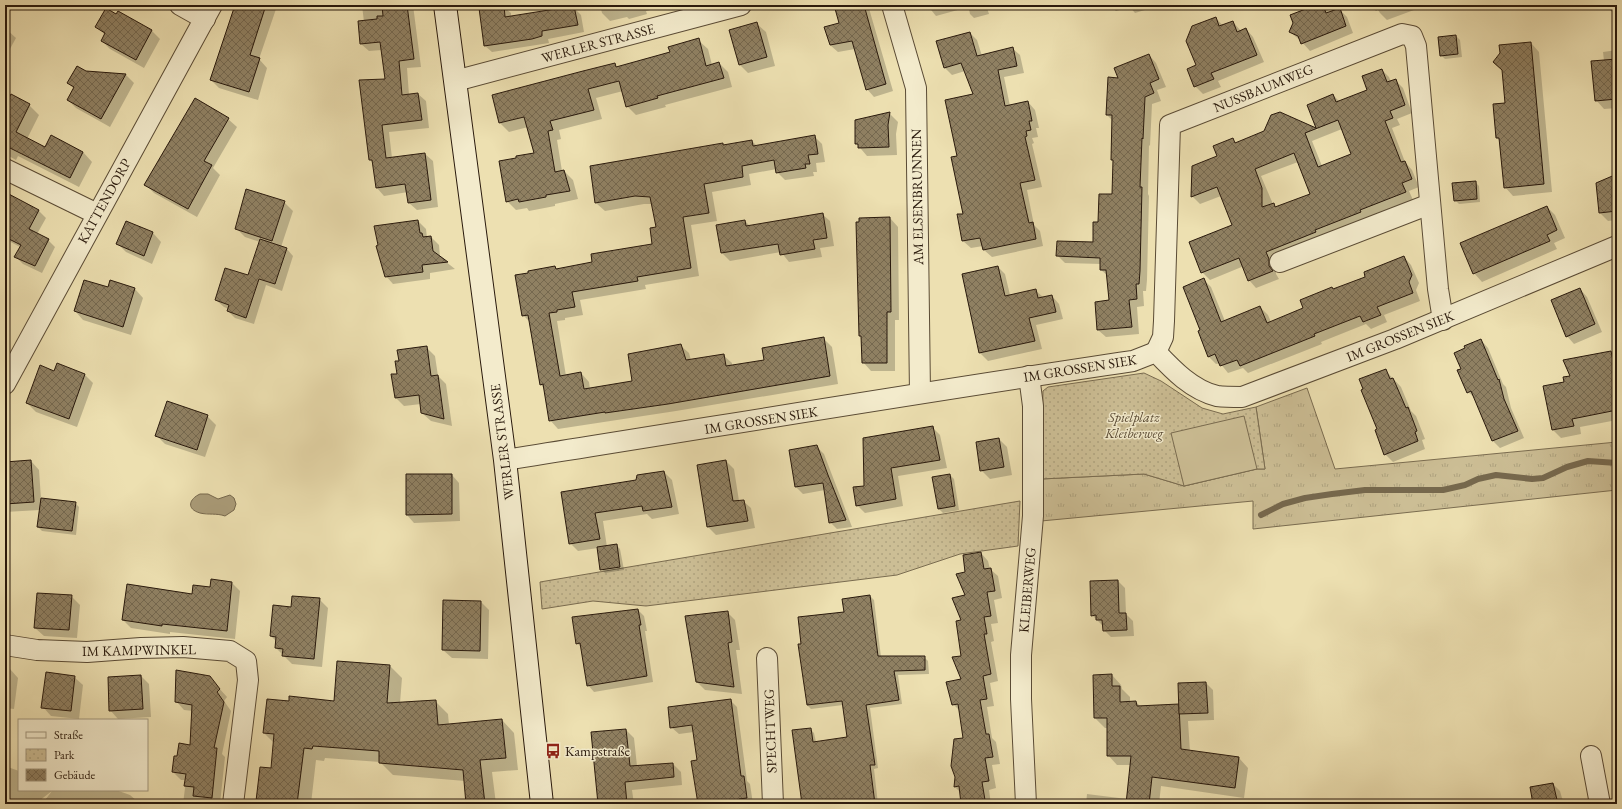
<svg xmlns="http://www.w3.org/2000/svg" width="1622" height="809" viewBox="0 0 1622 809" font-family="'EB Garamond',serif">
<defs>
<pattern id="grass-tufts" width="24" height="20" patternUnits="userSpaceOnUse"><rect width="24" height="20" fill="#ccbe95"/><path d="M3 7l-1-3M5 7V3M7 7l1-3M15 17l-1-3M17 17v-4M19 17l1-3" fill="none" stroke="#afa37f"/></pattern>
<pattern id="park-dots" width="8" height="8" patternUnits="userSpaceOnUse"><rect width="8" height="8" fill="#ccbe95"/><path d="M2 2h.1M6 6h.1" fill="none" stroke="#afa37f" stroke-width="1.8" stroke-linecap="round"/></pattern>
<pattern id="building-cross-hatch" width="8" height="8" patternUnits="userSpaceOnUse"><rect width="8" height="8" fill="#8f8062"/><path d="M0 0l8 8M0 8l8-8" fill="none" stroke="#75684f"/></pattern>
</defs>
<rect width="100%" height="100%" fill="#ede0b1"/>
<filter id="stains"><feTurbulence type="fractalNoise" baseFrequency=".005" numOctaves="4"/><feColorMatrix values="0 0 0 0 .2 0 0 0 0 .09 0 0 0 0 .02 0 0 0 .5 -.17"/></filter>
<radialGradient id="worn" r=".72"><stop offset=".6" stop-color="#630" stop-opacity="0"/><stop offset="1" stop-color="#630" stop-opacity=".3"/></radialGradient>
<polygon fill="url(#grass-tufts)" stroke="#7a6c50" points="1307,388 1335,469 1617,442 1617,490 1253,529 1253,501 1041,521 1041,479 1144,474 1184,486 1257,469 1265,469 1256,407"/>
<g fill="url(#park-dots)" stroke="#7a6c50">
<polygon points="1144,373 1161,381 1202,408 1223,414 1256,407 1265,469 1256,469 1184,486 1144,474 1041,479 1043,391 1048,387"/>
<polygon points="1020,501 1018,546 960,554 897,575 646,606 593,601 542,609 540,582"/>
</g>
<polygon fill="#ccbe95" stroke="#7a6c50" points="1244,416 1257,469 1184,486 1171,433"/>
<path fill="#aa9c79" stroke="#76684d" d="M 200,494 L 208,494 L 218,499 L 230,495 L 234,498 L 236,504 L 234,510 L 225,516 C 217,513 208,515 200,513 C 186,509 189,499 200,494 Z"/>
<g fill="#0003" fill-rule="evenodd">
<polygon points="235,5 272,5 276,9 259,59 267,68 258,100 219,88 211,80"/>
<polygon points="362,5 413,5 421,67 407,68 409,95 418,94 426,101 429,128 389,132 392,158 425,154 433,161 438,207 417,210 409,203 408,192 384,196 377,188 374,164 370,160 386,80 382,50 369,51 361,44 364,22"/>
<polygon points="600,5 653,5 654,9 646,11 647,14 629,19 627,17 610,21 602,13"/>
<polygon points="835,5 868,5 893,91 874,97 867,89 855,49 838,52 830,45 841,23"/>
<polygon points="927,5 964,5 965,8 936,16"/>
<polygon points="968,5 986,5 989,14 974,18 970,14"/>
<polygon points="1109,5 1161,5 1135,13 1130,7 1116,11"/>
<polygon points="1319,5 1323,5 1330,13 1339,9 1347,17 1353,33 1310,51 1301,41 1290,32"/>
<polygon points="1370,5 1413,5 1414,10 1387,20 1380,13 1378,10 1376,11"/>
<polygon points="1605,5 1617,5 1617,13 1613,13"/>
<polygon points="503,6 511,13 511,17 574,8 581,15 584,32 548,39 549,43 492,52 484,45"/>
<polygon points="119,12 152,31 160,39 144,68 110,49 102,41 105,35 97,27 117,15"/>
<polygon points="1216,18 1223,26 1233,22 1241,31 1246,29 1253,37 1264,62 1218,81 1221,87 1203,94 1195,86 1197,66"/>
<polygon points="757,24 766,32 775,66 748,73 740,65"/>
<polygon points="5,28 16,38 5,58"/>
<polygon points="970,33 977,40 982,56 1012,48 1020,55 1024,73 1004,77 1010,106 1028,102 1035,110 1039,128 1036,128 1038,137 1032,138 1034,143 1032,144 1042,187 1027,190 1034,225 1040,231 1043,246 992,257 984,250 983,246 971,248 963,241 965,215 958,157 974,95 965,71 952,75 944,67"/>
<polygon points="1456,36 1460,40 1462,57 1445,59 1441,55"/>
<polygon points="698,40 708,49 712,65 719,63 728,72 732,87 665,105 666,107 636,115 627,106 623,91 596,98 602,119 559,130 561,139 557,140 562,171 564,171 573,180 578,199 555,204 555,206 529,211 527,208 516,210 507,201 535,153 528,127 509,132 500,123 493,96 614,65 618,68 671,53"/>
<polygon points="1531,43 1539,52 1552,192 1513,196 1505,187 1501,142 1497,138 1506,104 1503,71 1494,62"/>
<polygon points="1617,50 1617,108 1604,109 1596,100 1604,61 1603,52"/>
<polygon points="1149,55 1156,63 1166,87 1157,90 1161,101 1152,104 1150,146 1149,145 1148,194 1149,196 1147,280 1146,291 1143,291 1144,306 1137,307 1139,334 1106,337 1098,330 1110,301 1108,276 1101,270 1101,264 1065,263 1057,255 1094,243 1099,223 1113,195 1114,162 1112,160 1113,121 1107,115 1119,79"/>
<path d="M 1382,70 L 1389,77 L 1391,82 L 1395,80 L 1403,88 L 1412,113 L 1397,119 L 1400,125 L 1392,128 L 1405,162 L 1412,170 L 1419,187 L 1409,191 L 1413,200 L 1276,268 L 1276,274 L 1279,279 L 1256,288 L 1249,280 L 1244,266 L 1210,280 L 1202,272 L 1233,226 L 1221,196 L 1200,204 L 1192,196 L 1218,156 L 1233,140 L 1237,143 L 1265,132 L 1280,113 L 1318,130 L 1308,106 L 1333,95 L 1340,102 L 1368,91 ZM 1342,129 L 1352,155 L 1322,166 L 1312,141 ZM 1298,162 L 1311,195 L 1277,208 L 1273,204 L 1261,176 Z"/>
<polygon points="86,72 126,75 134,83 110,127 76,108 68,100 74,89 68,83"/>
<polygon points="5,92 29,105 39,115 27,139 45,148 83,152 92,162 79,187 18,156 16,160 5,154"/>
<polygon points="890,114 898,122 896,134 897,155 867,156 856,143"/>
<polygon points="228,119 237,127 213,168 220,175 197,217 154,193 146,185"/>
<polygon points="814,136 822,144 825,162 816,163 817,172 813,172 814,176 785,180 777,172 777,169 749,174 751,185 712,192 717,221 691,225 699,276 645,285 646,289 580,300 583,315 565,318 565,320 557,321 566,376 581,373 589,382 590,389 634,382 680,345 689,353 691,360 723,355 732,363 732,366 765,361 824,339 832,347 838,384 676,411 558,429 550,420 545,389 540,384 530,322 523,315 555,267 557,269 594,263 653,245 657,228 653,204 644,204 605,211 596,203 723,144 724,146 752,141 757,146"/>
<polygon points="1617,176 1617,220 1608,221 1600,213"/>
<polygon points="1475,182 1479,186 1480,202 1459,204 1455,200"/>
<polygon points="5,194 39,211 46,218 37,234 48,240 55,247 42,273 23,264 16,257 20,247 5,239"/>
<polygon points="284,202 293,211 281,247 286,248 293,256 282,291 266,285 254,324 235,318 228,311 229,309 224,307 216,300 249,276 260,242 245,237 236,228"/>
<polygon points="1547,207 1555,215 1565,238 1554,243 1557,249 1482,282 1474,273"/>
<polygon points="822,214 830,221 834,246 820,248 822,257 789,262 781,252 730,261 722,253 717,226 745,221 750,226"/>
<polygon points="890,218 898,227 899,320 895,320 895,371 871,371 863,362 862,338 860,336"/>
<polygon points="418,221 426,229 427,238 431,237 439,245 440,257 455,269 430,273 430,279 393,284 386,276"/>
<polygon points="127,222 153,233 161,242 152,264 126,252 118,244"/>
<polygon points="1404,257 1411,265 1419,283 1416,290 1420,301 1384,315 1387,322 1371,329 1366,324 1321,342 1322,344 1248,373 1243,368 1228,373 1220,363 1216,364 1209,357 1199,332 1201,331 1204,280 1211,287 1225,321 1260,307 1268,315 1271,322 1304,309 1333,290 1367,277"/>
<polygon points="998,267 1005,274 1010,295 1035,290 1043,297 1052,296 1059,304 1063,319 1036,325 1042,349 988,361 980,353 964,274"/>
<polygon points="110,282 135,289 143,298 131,335 83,320 75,311 108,288"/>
<polygon points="1580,289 1587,297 1602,332 1574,344 1567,336"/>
<polygon points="1481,340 1488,348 1503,384 1506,387 1511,408 1524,438 1500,448 1493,441 1476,399 1468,392 1462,369 1467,349"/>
<polygon points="426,347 435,356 438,376 446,384 452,426 431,421 422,413 421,404 404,406 396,398 400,362"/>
<polygon points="1610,352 1617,359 1617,420 1580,427 1581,434 1561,438 1553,430 1545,387 1565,383 1571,377"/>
<polygon points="1385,370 1401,387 1411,411 1416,416 1425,439 1422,440 1425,449 1393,462 1385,454 1378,430"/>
<polygon points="55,372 84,374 93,383 77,427 36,412 27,403"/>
<polygon points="207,416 216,425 205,457 165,444 156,435"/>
<polygon points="932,427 940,435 947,468 898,476 903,506 865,513 857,505 865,487"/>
<polygon points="999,439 1007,447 1012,475 990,479 981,470"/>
<polygon points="817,447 824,454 852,527 837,529 830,522 825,490 803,494 796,487"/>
<polygon points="31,461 39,470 41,499 75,503 79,507 76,535 42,531 38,527 40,510 5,512 5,463"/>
<polygon points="726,461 734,469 739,501 743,501 751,508 755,528 716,535 708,527 698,466"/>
<polygon points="664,472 672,480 679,514 652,519 647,514 603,521 607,547 616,545 620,549 624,570 605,573 601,569 598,548 578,551 570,543 562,493 637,481"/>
<polygon points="452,475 459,483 460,521 414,523 407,515"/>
<polygon points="950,475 954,479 959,510 943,513 939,509"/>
<polygon points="981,553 988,561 990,569 998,576 1002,598 994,600 998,623 991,624 994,641 991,642 998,681 990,683 994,706 987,707 992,738 996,742 1000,764 992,765 996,788 989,790 991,804 962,804 960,792 955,787 964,739 961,712 953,704 962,679 962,621 966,596 967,573"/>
<polygon points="1118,581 1125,588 1126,614 1133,621 1134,636 1111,637 1104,630 1103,626 1092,615"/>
<polygon points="232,583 240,591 235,639 170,632 170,634 131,628 123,620 211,588"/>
<polygon points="71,596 80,605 77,638 44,636 35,628"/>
<polygon points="870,596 874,600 881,657 924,657 928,661 929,674 898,675 902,704 870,708 878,768 874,769 878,804 803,804 810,729 814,733 816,742 848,738 843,705 811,709 807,705 799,645 803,645 845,613"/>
<polygon points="319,599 328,608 322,667 292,664 276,648 277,642 271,636 292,608"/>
<polygon points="481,602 489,610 488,659 452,658 443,650"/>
<polygon points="638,610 644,616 647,631 645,631 653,682 594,692 588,685 582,648 577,643"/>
<polygon points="727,612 735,620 740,650 736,650 742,694 705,690 697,682"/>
<polygon points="390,666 402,678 400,703 435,701 448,714 449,725 502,720 514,733 518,770 492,772 496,804 467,804 465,781 393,775 380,762 325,758 324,761 316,760 311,804 261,804 257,801 272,769 274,743 264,733 290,702 334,702"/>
<polygon points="5,669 10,669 18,678 14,709 5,708"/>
<polygon points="1112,675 1121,685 1122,689 1130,697 1130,703 1136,702 1140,706 1180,706 1179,684 1206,683 1213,690 1214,720 1188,721 1190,752 1239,758 1248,768 1244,798 1161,786 1159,804 1086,804 1087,794 1127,799 1131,765 1117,765 1108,755 1108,728 1105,728 1095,718 1094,676"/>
<polygon points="141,676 149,684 151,717 118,719 110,710"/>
<polygon points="74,677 83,685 79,719 51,716 43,707"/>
<polygon points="209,677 227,697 224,701 231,711 222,754 225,757 220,804 183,804 186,780 181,780 173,772 178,757 191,746 193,711 184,710 176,701"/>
<polygon points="730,700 737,707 747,781 750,784 753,804 698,804 698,761 694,732 679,734 671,727"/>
<polygon points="626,730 634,738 637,766 673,764 681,772 682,785 632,790 634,804 599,804"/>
<polygon points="5,766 19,771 19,790 116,790 130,795 138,802 137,804 42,804 52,791 35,804 16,804 5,800"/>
<polygon points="1553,784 1560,791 1562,798 1566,804 1534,804"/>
</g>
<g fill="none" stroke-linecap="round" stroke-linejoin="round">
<polyline stroke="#76684d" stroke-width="6" points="1261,515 1283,504 1305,498 1332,494 1365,490 1443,490 1465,485 1478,479 1496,475 1532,479 1543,478 1567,467 1588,461 1617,463"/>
</g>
<g fill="url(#building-cross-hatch)" stroke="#29190c" fill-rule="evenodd">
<polygon points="235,5 266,5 250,55 260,58 249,92 210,80"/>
<polygon points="382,5 407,5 414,59 399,61 402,95 418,93 422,120 382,125 386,158 425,153 431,200 408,203 405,184 376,188 372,160 369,160 359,80 385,79 380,42 360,44 358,21 377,19 377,16 383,16"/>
<polygon points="504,5 505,17 574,6 578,25 542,31 542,36 532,39 484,46 479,8"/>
<polygon points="834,5 864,5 886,84 866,90 852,41 830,45 824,27 839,23"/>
<polygon points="1316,5 1323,5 1326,13 1340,8 1346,26 1301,44 1298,36 1289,32 1293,23 1290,15"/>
<polygon points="106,8 116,14 118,11 152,30 136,60 101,41 105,33 95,27"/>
<polygon points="1216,17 1219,26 1233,21 1237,32 1246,28 1257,55 1211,73 1214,79 1194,87 1187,69 1196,65 1186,41 1192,26"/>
<polygon points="757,22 767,57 739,65 729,30"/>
<polygon points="970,32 977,56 1013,47 1017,66 998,70 1005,106 1028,101 1032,121 1029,121 1031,130 1026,131 1027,136 1025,137 1035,180 1020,183 1029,223 1033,222 1036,239 983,250 980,238 962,241 957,214 963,214 951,157 957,156 945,100 973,94 961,63 944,68 936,41"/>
<polygon points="1456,35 1458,54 1440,56 1438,37"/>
<polygon points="699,38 706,66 719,62 724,78 657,96 658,98 626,107 619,81 588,89 594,110 550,121 553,130 548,131 555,172 564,170 570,191 546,195 546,197 519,202 518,199 506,202 499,161 516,158 516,156 534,153 524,117 499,123 492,95 583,71 615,63 616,67 670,52 668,47"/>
<polygon points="1531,42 1544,184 1504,188 1499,138 1496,138 1493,104 1505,103 1502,70 1493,62 1500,53 1499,45"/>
<polygon points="1149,54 1159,79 1150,83 1154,93 1145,97 1143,139 1142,138 1140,187 1142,187 1140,271 1139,284 1136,284 1137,299 1129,300 1132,327 1097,330 1095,302 1109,300 1106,270 1100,270 1100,258 1056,256 1057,241 1093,242 1093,222 1098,222 1099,194 1112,194 1113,160 1111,160 1112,115 1106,115 1108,77 1118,78 1114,68"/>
<polygon points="1617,59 1617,99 1595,101 1591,61"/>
<polygon points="77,66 86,71 126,74 101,119 67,100 74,87 67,83"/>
<path d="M 1382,69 L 1387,82 L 1396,79 L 1405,105 L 1390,111 L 1393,118 L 1385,121 L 1401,162 L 1405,161 L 1412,179 L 1402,183 L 1406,192 L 1360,210 L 1361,212 L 1315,230 L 1316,232 L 1266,252 L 1269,259 L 1269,266 L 1273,271 L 1248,281 L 1239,258 L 1201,273 L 1189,242 L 1232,225 L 1217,187 L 1191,197 L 1192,166 L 1217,156 L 1213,146 L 1233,138 L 1235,143 L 1264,131 L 1271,115 L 1280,112 L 1316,128 L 1307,105 L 1333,94 L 1336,102 L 1367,90 L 1362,76 ZM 1338,120 L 1351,154 L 1318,167 L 1305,133 ZM 1294,153 L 1310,194 L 1275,207 L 1274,203 L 1262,207 L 1262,188 L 1255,169 Z"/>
<polygon points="11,94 30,104 16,132 45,147 51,135 83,152 70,178 8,147 5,153 5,105"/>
<polygon points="195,98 229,118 204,161 212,165 188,209 144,185"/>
<polygon points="890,112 888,125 889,147 858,148 858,144 855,144 855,120"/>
<polygon points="815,135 818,154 808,155 810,164 805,164 806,168 776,173 774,160 742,166 743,177 704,184 709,213 683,217 691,268 637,277 638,281 572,292 575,307 557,310 557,312 549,313 560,376 581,372 584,389 632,381 628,354 681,344 686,360 724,354 726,366 764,360 762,348 824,337 830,376 668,404 605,413 605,412 549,421 543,384 540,385 528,315 522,316 515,275 528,273 528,271 555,266 556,269 592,262 591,254 652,244 650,228 656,227 650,197 635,196 595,203 590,166 723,143 723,145 752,140 753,146"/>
<polygon points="1617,174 1617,211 1599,213 1596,183"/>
<polygon points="1476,181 1477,199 1454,201 1452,183"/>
<polygon points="246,189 285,201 272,241 235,229"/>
<polygon points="5,192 39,210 29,229 49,239 35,266 14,257 21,245 5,237"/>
<polygon points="1547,206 1557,230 1547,235 1550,241 1473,274 1460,243"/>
<polygon points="823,213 827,238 813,240 815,249 780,255 778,244 721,253 716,225 745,220 746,226"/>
<polygon points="890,217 891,312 887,312 887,363 862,363 861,336 859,336 856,222 859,222 859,218"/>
<polygon points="418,220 420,233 422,233 423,237 431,236 433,251 448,262 422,265 423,272 385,277 376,246 378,245 374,226"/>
<polygon points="126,221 153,232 144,256 116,244"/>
<polygon points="260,239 287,248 275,284 259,279 246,318 227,311 229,305 215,300 225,268 248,275"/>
<polygon points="1404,256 1412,275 1409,282 1413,293 1377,307 1381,315 1363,322 1360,316 1314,334 1315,336 1240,366 1237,360 1220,366 1215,354 1208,357 1198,331 1200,330 1183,287 1204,278 1221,322 1260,306 1267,323 1303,308 1300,300 1332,287 1333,289 1365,277 1364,272"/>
<polygon points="998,266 1005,296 1036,289 1038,298 1052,295 1056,312 1029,318 1035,341 979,353 962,274"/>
<polygon points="84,280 108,287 110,280 135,288 123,327 74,311"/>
<polygon points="1580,288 1595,324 1566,337 1551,300"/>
<polygon points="1481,339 1498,380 1499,379 1504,399 1518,431 1492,441 1471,391 1467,393 1457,370 1461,369 1454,353 1465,348 1464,346"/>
<polygon points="427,346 431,376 438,375 444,419 421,413 419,395 395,398 391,374 397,374 395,361 399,361 397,350"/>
<polygon points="1611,351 1617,379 1617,410 1572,419 1574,426 1552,430 1543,386 1564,382 1563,377 1570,376 1563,360"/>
<polygon points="57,363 85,374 69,419 26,403 40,365 54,371"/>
<polygon points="1386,369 1390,379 1393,378 1406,408 1408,407 1417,431 1415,432 1418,441 1384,455 1375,430 1377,429 1361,390 1363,389 1359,379"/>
<polygon points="167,401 208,415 197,450 155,436"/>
<polygon points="933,426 940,460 891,468 896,499 856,506 853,487 864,486 863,438"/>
<polygon points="999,438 1004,467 980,471 976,442"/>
<polygon points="817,445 828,475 846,520 829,523 823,483 795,487 789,450"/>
<polygon points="31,460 34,502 5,504 5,462"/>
<polygon points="726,460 733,501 744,500 748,521 707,527 697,465"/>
<polygon points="664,471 672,507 643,511 642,506 595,513 600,539 569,544 561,492 636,480 637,475"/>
<polygon points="406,474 452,474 452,514 406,515"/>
<polygon points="950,474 955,506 938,509 932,477"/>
<polygon points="41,498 76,502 72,531 37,527"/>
<polygon points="617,544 620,567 600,570 597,547"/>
<polygon points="981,552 984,569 991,568 995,591 987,592 991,616 984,617 987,634 984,634 991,674 983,676 987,699 980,700 986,734 989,734 993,757 985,758 989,781 982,782 985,800 981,800 982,804 961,804 959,786 954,787 955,777 951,766 954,739 963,738 958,704 952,705 946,682 961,679 952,657 961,656 956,621 961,620 952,598 965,595 956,574 965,572 963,555"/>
<polygon points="211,579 232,582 227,631 162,624 162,626 122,620 127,584 192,594 193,585 210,587"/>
<polygon points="1118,580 1119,613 1126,613 1127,630 1103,631 1102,620 1096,620 1096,615 1091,616 1090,581"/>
<polygon points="37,593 72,595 69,630 34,628"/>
<polygon points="870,595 878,656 925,656 925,670 894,671 899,700 866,705 875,765 870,765 875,804 802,804 792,730 811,728 813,742 847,737 842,701 807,705 798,644 801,644 798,617 844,612 842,599"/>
<polygon points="292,596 320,598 314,659 282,656 283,649 275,648 276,637 270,636 273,605 291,607"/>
<polygon points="443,600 481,601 480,651 442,650"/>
<polygon points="638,609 641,625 639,625 647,676 587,686 580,643 576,644 572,617"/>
<polygon points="728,611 732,642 728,643 734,687 696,682 685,616"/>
<polygon points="337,661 390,665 387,703 436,700 438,725 502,719 506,758 480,760 485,804 466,804 463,770 379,763 379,751 313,746 312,749 304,748 297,804 256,801 260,767 271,768 274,734 263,733 267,699 289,701 289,696 334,701"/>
<polygon points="176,670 210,676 220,689 217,692 224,702 214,748 217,748 212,798 193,796 194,787 184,786 186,774 172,772 174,756 177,756 179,743 190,745 192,705 175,702"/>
<polygon points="46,672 75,676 71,711 41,708"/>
<polygon points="1112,674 1112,686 1120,686 1120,702 1136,701 1137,706 1179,704 1181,749 1239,757 1235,788 1152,777 1149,804 1126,804 1131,756 1107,756 1107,718 1094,718 1093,675"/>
<polygon points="141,675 143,709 109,711 108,677"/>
<polygon points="1206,682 1208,713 1179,714 1178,683"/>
<polygon points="731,699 741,776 744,776 747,798 739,799 739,804 698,804 691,761 697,760 692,725 670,728 668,707"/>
<polygon points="626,729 630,766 673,763 674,777 625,782 627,804 598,804 591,732"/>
<polygon points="1553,783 1558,804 1533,804 1530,787"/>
</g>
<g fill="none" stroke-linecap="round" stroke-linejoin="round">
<g stroke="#5a4b35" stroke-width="22">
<g id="minor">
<polyline points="180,5 205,19"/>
<polyline points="892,5 916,88 920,393"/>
<polyline points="455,81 741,5"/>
<polyline points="5,169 97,214"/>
<polyline points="1280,262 1430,204"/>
<polyline points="1156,352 1163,337 1164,321 1170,125 1402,34 1412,36 1416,46 1438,289 1443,320"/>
<polyline points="5,384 212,5"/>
<path d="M 505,460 C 714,427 923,392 1133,361 L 1156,352 C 1173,370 1192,390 1217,396 C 1225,397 1234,397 1242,397 L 1395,339 L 1617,246"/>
<polyline points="5,645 37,650 87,652 141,648 183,647 230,651 246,661 248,680 233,804"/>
<polyline points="767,658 773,804"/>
<polyline points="1591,756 1600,804"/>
<polyline points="1026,804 1021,699 1021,655 1033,516 1033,406 1029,376"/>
</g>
</g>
<g stroke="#29190c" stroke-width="24">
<polyline id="secondary" points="445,5 505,460 542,804"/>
</g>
<use href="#minor" stroke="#f3ebcc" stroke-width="20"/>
<use href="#secondary" stroke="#f3ebcc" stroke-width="22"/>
</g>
<defs>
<g id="bus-bare" transform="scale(1.2)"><path d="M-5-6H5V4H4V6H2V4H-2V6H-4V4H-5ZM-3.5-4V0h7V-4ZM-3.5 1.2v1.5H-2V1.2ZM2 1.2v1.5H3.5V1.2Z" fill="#8f2418" stroke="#f3ebcc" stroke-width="2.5" paint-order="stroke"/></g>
</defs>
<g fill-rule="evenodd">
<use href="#bus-bare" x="553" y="751"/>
</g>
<g text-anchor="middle" stroke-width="3" stroke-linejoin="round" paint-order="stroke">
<g font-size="14" fill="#29190c" stroke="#f3ebcc">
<text transform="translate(598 43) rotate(-15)" y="5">WERLER STRASSE</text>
<text transform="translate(1263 88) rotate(-22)" y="5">NUSSBAUMWEG</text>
<text transform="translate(917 197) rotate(-91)" y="5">AM ELSENBRUNNEN</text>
<text transform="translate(104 201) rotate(-61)" y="5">KATTENDORP</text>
<text transform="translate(1400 336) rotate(-22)" y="5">IM GROSSEN SIEK</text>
<text transform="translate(1080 368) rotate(-9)" y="5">IM GROSSEN SIEK</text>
<text transform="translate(761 420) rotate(-9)" y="5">IM GROSSEN SIEK</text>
<text transform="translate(502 442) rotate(-97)" y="5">WERLER STRASSE</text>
<text transform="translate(1027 590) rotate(-85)" y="5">KLEIBERWEG</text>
<text transform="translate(139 650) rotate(-1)" y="5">IM KAMPWINKEL</text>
<text transform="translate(770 731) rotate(-92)" y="5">SPECHTWEG</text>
</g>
<g font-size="14" font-style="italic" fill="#5a4b35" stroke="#f3ebcc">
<text x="1134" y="422">Spielplatz<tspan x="1134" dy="16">Kleiberweg</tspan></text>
</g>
<g font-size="14" fill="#29190c" stroke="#f3ebcc" text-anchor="start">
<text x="565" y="756">Kampstraße</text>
</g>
</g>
<rect width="1622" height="809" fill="none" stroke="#ede0b1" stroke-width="20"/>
<rect x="6" y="6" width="1610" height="797" fill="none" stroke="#29190c" stroke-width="2"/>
<rect x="10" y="10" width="1602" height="789" fill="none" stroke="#29190c"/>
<rect x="18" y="719" width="130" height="72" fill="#f3ebcc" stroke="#a2977f"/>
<rect x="26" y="732" width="20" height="6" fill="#f3ebcc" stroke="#a2977f"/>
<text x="54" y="739" font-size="12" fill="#29190c">Straße</text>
<rect x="26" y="749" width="20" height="12" fill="url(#park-dots)" stroke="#a2977f"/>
<text x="54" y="759" font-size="12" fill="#29190c">Park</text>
<rect x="26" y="769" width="20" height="12" fill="url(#building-cross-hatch)" stroke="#a2977f"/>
<text x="54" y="779" font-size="12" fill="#29190c">Gebäude</text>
<rect width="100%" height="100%" filter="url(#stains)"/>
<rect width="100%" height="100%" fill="url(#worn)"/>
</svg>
